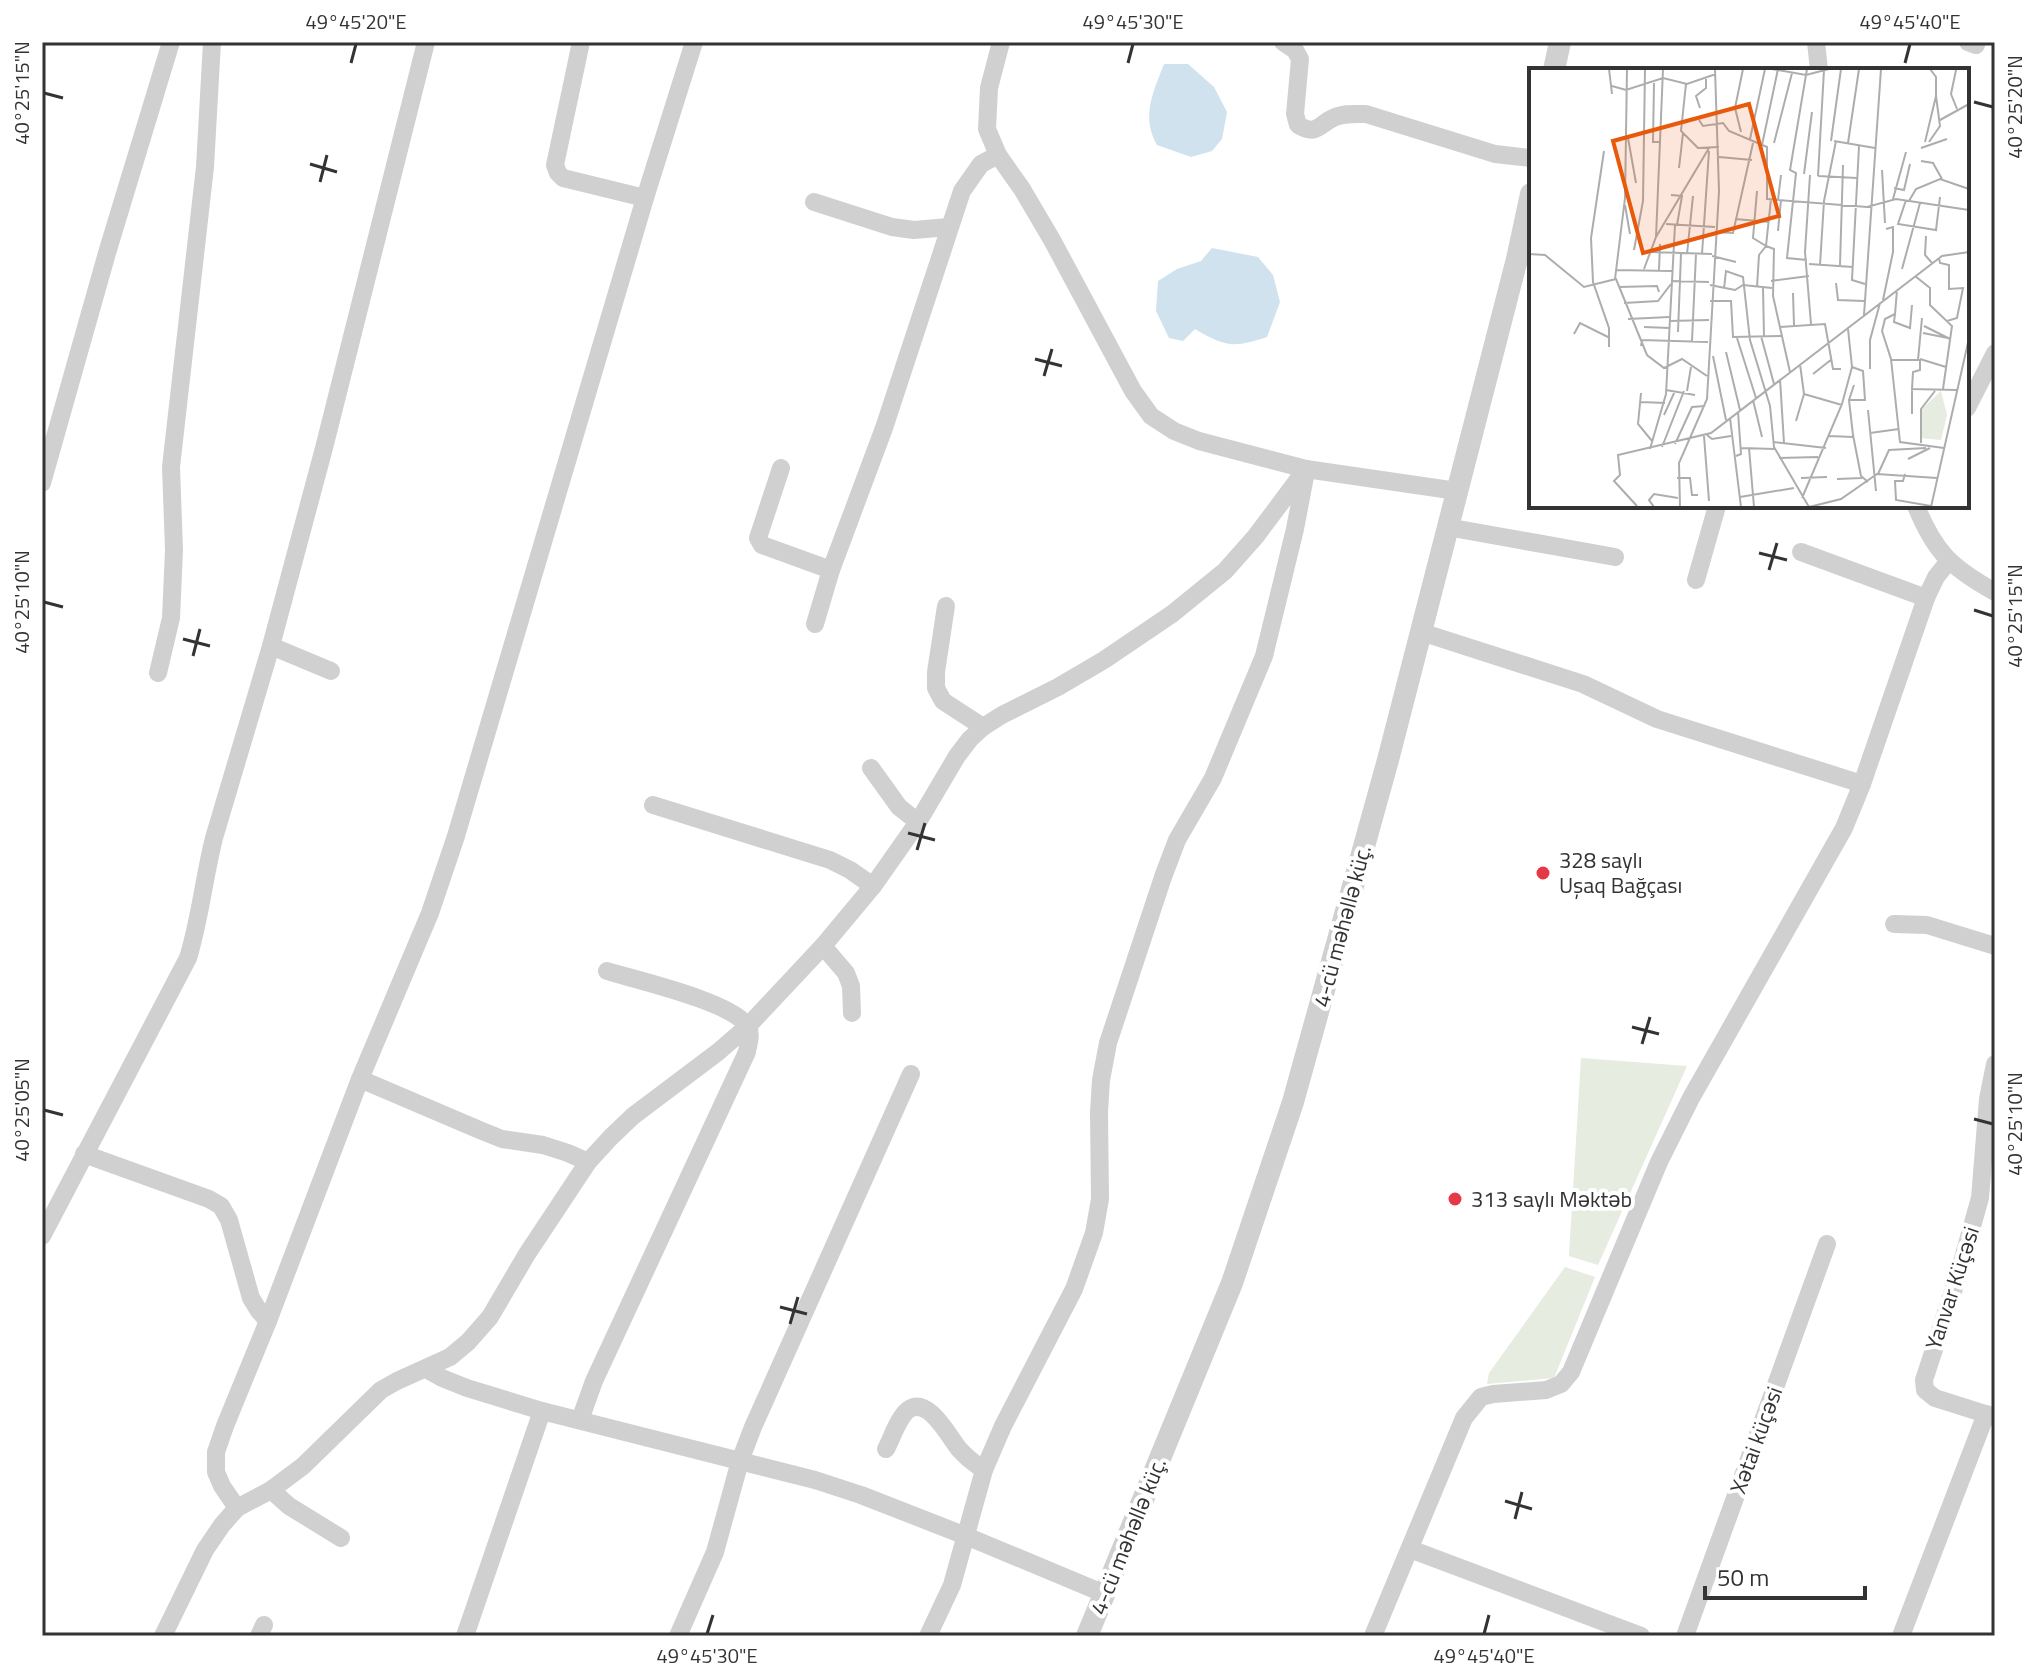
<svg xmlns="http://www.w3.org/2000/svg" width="2037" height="1678" viewBox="0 0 2037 1678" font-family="'Titillium Web',sans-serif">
<rect width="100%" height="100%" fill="#fff"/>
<g fill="#e6ecdf">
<polygon points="1581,1058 1687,1066 1598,1265 1569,1256"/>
<polygon points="1565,1267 1595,1277 1554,1378 1487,1384 1489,1373"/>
</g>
<g fill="#cfe2ee">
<path d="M 1164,64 L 1188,64 L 1214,87 L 1227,112 L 1222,139 L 1212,151 L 1191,157 L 1157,145 C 1141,116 1153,93 1164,64 Z"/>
<path d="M 1212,248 L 1258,257 L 1273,275 L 1280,302 L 1267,337 C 1234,348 1225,347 1195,329 L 1183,341 L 1169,338 L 1156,311 L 1158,281 L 1177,269 L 1201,261 Z"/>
</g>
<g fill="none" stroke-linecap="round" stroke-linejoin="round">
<g stroke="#d0d0d0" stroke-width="18">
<polyline points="581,42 555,165 558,173 563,178 645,198"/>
<polyline points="1001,42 989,88 987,129 998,155 1022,189 1052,240 1133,391 1151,416 1174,431 1199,441 1306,469 1457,491"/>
<path d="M 1283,42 L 1295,50 L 1300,59 L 1295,114 L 1298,125 C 1317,136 1318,125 1333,118 C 1343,113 1355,114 1366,114 L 1495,154 L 1531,158"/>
<polyline points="1816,42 1819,70"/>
<polyline points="1968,42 1976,45"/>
<polyline points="814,202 892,227 914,230 949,227"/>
<polyline points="1967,408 1995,353"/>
<polyline points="781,468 758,538 762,545 831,570"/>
<polyline points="42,483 107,253 171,42"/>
<path d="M 1916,506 C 1935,553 1952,568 1995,592"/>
<polyline points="1447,527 1615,557"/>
<polyline points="1801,552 1926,598"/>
<polyline points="1696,580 1717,506"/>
<polyline points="946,606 936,672 936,688 943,701 983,727"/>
<polyline points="815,624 831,570 884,428 962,191 981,164 998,155"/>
<polyline points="1421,632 1583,684 1657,719 1862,784"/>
<polyline points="271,646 331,671"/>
<polyline points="158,673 171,618 174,550 171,467 205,167 212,42"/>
<polyline points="871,768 899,807 918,822"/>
<polyline points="653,805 830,860 850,870 873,886"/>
<polyline points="1894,924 1927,925 1995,946"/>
<polyline points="823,946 846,973 851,986 852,1013"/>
<polyline points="1995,1064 1988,1099 1980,1198 1958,1276 1924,1380 1925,1390 1935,1398 1995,1417"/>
<polyline points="360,1079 482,1131 502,1139 543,1145 568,1153 588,1162"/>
<polyline points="84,1154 209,1199 221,1206 229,1220 251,1298 259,1311 268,1321"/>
<path d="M 42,1236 L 188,958 C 200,919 204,878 214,838 L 271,646 L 324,448 L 426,42"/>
<polyline points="426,1369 442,1378 467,1388 542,1411 815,1480 861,1495 966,1536 1105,1594"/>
<path d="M 580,1420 L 594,1381 L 747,1052 C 748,1044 752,1035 748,1027 C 734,1002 636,980 607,971"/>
<path d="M 886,1449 C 892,1438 898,1418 908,1410 C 928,1395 949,1437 959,1449 C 967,1458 975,1464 984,1470"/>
<polyline points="271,1490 289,1506 341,1538"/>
<polyline points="237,1508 222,1486 216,1472 216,1452 225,1426 268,1321 360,1079 430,913 456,836 645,198 694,42"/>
<polyline points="1410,1549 1641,1636"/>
<polyline points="163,1636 205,1550 222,1525 237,1508 271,1490 303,1466 381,1390 397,1381 450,1357 468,1342 490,1317 527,1254 588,1162 611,1137 633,1116 718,1052 748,1026 823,946 873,886 918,822 957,756 970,739 983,727 1002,715 1058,687 1104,660 1172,614 1225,571 1256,536 1306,469"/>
<polyline points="259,1636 264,1625"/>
<polyline points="465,1636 542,1411"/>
<polyline points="678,1636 715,1552 740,1461 753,1427 911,1074"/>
<polyline points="928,1636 952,1585 984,1470 1003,1426 1074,1289 1094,1233 1100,1199 1099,1112 1101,1080 1108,1043 1163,877 1177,840 1213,778 1264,656 1295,529 1306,471"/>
<polyline points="1373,1636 1464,1418 1481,1397 1493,1394 1546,1390 1561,1384 1571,1372 1659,1162 1691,1098 1844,828 1862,784 1926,598 1936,577 1948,562"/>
<polyline points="1685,1636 1827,1244"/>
<polyline points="1901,1636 1986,1414"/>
</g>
<g stroke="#d0d0d0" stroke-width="22">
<polyline points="1554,70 1560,42"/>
<polyline points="1087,1636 1232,1283 1293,1102 1388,760 1517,259 1531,194"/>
</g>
</g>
<path fill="none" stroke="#333" stroke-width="3" d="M 351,63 L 356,44M 1128,63 L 1133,44M 1905,63 L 1910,44M 44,93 L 63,98M 1974,102 L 1993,107M 310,164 L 337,172M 320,182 L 327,155M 1035,359 L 1062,366M 1044,376 L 1052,349M 1759,553 L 1787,560M 1769,570 L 1777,543M 44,602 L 63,607M 1974,610 L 1993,616M 183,639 L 210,646M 193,656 L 200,629M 908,833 L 935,840M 917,850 L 925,823M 1632,1027 L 1659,1034M 1642,1044 L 1650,1017M 44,1110 L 63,1115M 1974,1119 L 1993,1124M 780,1307 L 807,1314M 790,1324 L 798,1297M 1505,1501 L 1532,1509M 1515,1519 L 1522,1492M 707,1634 L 713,1615M 1484,1634 L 1489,1615"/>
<g fill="#e63946" stroke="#fff" stroke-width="3">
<circle cx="1543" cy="873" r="8"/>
<circle cx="1455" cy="1199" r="8"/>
</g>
<g text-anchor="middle" stroke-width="8" stroke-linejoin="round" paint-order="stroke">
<g font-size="22" fill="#333" stroke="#fff" text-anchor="start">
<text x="1559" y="868">328 saylı<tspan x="1559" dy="25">Uşaq Bağçası</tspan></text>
<text x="1471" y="1207">313 saylı Məktəb</text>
</g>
<g font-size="22" fill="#333" stroke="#fff">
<text transform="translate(1342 926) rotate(-75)" y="8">4-cü məhəllə küç.</text>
<text transform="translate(1952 1288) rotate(-72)" y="8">Yanvar Küçəsi</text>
<text transform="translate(1756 1440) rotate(-70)" y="8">Xətai küçəsi</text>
<text transform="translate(1128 1536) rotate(-68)" y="8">4-cü məhəllə küç.</text>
</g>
</g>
<g transform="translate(1529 68)">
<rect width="440" height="440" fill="#fff"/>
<path d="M 412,323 L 418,347 L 412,372 L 391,370 L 393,341 Z" fill="#e6ecdf"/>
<path fill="none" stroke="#adadad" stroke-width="2" d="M 80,1 L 83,26M 243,1 L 277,7 L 300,1M 278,1 L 261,102 L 267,105 L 258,190 L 278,192M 427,2 L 422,26 L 428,41M 125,15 L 124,74 L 131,74M 157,16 L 152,63 L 169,80 L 190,79M 83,18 L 97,22 L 134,10 L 158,16 L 187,6M 171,40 L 167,28 L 177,20 L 177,11M 170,52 L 174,58 L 194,55 L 200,63 L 238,79 L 238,131 L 338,139 L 367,131 L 440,142M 411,52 L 440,36M 212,64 L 206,40 L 214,1M 99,70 L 107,115M 221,71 L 236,1M 302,73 L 312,1M 305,73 L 346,80M 396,74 L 407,28 L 407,9 L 401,1M 400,74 L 411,58 L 407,28M 245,75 L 263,5M 319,75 L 330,1M 233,77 L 249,1M 330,78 L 323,212 L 336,216M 392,80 L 418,71M 75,83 L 62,170 L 64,214 L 80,260 L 80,279M 190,89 L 223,92M 392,93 L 404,95 L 413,111M 150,100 L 154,65M 353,102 L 356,155M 275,106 L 283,44M 281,107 L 276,184 L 282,256M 289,108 L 295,2M 289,108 L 328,110M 365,120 L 375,122 L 381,96M 142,127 L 153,128 L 148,157M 242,131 L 237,178 L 245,181 L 244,228 L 261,304M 364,131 L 377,84M 249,132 L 252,107M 377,132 L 369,156 L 407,162 L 411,129M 380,133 L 387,121 L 411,111 L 440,121M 96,137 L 101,166M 206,151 L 240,154M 137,156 L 186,159M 249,163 L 252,132M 186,164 L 204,165 L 224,75M 397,168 L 396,187 L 403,195M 127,169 L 134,1M 105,182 L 114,133 L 116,1M 123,184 L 183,186M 0,186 L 16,187 L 55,219 L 87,211 L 118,287 L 135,300 L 153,291 L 178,308M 158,186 L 164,128M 173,186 L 180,83M 183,188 L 207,194M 410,190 L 411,195 L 420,197 L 420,221 L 434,220 L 428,250 L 418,253M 280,196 L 324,199M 291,197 L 295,133 L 307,73M 311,197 L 314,97M 115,201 L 127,169 L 180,80M 373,201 L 391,135M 87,202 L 143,203M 130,202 L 131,176M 386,208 L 401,220 L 401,237 L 423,258 L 414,321M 86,211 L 96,130 L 98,1M 142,213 L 180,214M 242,213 L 280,208M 307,215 L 309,232 L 335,233M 181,217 L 206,222 L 214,217 L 243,220M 90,219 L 128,218 L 130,224M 228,219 L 230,187 L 237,178 L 224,170 L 228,123M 234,220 L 235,268M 195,221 L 197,203 L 214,209 L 221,272 L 241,338 L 245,379 L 280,439M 368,222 L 366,246 L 356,251 L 353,263 L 362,291 L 371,374 L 415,380M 264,225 L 265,257M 354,232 L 364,184 L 364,159 L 357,161M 181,233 L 202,233 L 204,269 L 253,268M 95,235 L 129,233 L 142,216M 366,246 L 365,254 L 381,260 L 383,237M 335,247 L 352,1M 99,251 L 140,249M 141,253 L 180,252M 395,258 L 421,271M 115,259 L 141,260M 251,259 L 296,256 L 304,301 L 312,301M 149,264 L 152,186M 394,265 L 419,270M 45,266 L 51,255 L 81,270M 232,268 L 245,316M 208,270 L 227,330M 163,273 L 167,186M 112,278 L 113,272 L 179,274M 197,284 L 211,342M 184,288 L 197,352M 391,291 L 417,299M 362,292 L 391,292 L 391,302 L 384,304 L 383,321 L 428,322M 389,292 L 393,250M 341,301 L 341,272 L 351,235M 284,306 L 303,291M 251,311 L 255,375M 325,317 L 320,332 L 324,367 L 332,408 L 339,414M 137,322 L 166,327M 158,323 L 162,299M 112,325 L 109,356 L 123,373M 275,326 L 313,337M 224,332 L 233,369M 320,332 L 336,332 L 334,303 L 323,299M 112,334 L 136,335M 339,342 L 347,423M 383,346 L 383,321M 135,347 L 146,323M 201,350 L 212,439M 267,353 L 275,326 L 271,296M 341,365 L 370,361M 178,367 L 183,371 L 202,368M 175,368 L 180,433M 300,368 L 324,369M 244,374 L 297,380M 392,375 L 392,341 L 406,323M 146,376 L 163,339 L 176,338M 133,379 L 155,323M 212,380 L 246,381M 220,380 L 225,439M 121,381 L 137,326 L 146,157M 207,388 L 212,386 L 209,344M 250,390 L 289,389M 379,391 L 401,380M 349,406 L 360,382 L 397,380M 376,406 L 374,413 L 366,413 L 367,432 L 402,438M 148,410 L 161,410 L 163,427 L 169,427M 272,410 L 298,409M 308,411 L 333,410M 211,429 L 265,420M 273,430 L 313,336 L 323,299 L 319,261M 108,438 L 85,413 L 91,407 L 89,387 L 182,365 L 413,188 L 440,184M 125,439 L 120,432 L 125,426 L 149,430M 151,439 L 150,395 L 178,331 L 190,123 L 186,1M 280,439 L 312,431 L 348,406 L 408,410M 402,439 L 440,270"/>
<path fill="#e8590c" fill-opacity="0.15" stroke="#e8590c" stroke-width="4" d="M 220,36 L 250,148 L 114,185 L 84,73 Z"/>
<rect width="440" height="440" fill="none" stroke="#333" stroke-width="4"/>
</g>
<rect width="2037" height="1678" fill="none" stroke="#ffffff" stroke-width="88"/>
<path d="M1705 1586v12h160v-12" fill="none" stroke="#333333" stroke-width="4"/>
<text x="1717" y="1586" font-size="24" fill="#333333" stroke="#ffffff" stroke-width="6" paint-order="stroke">50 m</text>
<rect x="44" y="44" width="1949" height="1590" fill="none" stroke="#333" stroke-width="3"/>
<g font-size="20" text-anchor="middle" fill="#333">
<text x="356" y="29">49°45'20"E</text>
<text x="1133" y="29">49°45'30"E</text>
<text x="1910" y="29">49°45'40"E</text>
<text transform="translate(22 93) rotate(-90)" y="7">40°25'15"N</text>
<text transform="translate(2015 107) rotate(-90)" y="7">40°25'20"N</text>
<text transform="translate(22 602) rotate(-90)" y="7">40°25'10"N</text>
<text transform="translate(2015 616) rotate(-90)" y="7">40°25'15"N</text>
<text transform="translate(22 1110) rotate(-90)" y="7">40°25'05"N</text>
<text transform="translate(2015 1124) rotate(-90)" y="7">40°25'10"N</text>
<text x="707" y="1663">49°45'30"E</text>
<text x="1484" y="1663">49°45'40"E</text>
</g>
</svg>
